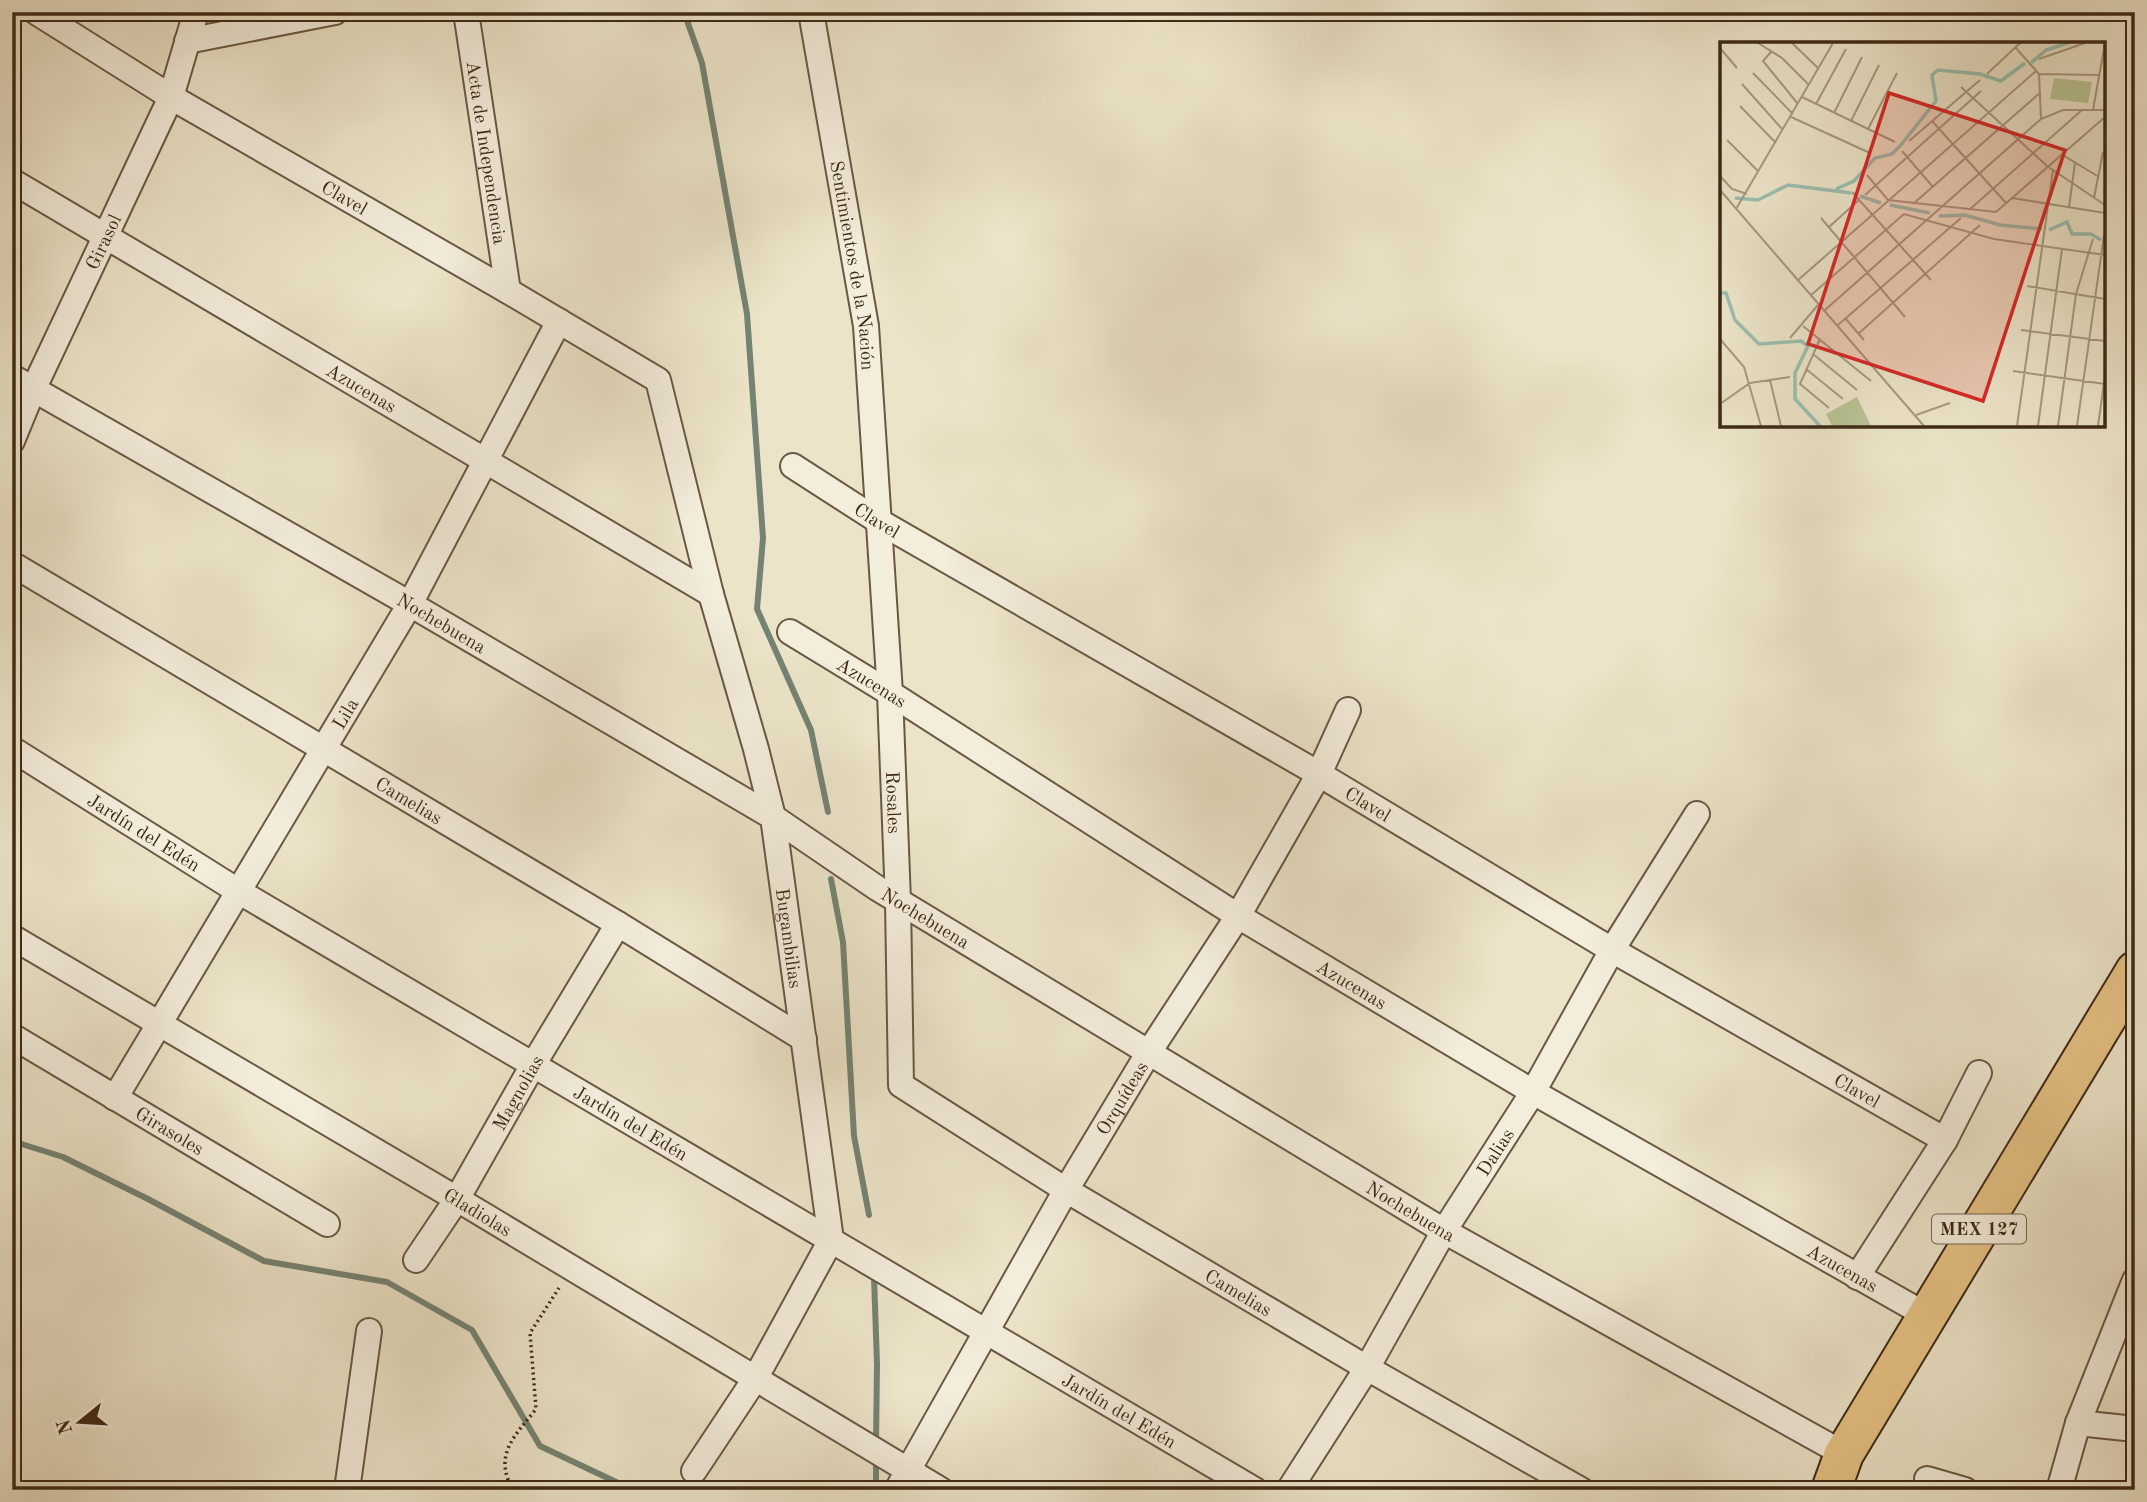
<svg xmlns="http://www.w3.org/2000/svg" width="2147" height="1502" viewBox="0 0 2147 1502" font-family="'Old Standard TT',serif">
<rect width="100%" height="100%" fill="#ece4c9"/>
<filter id="stains"><feTurbulence type="fractalNoise" baseFrequency=".00286" numOctaves="4"/><feColorMatrix values="0 0 0 0 .2 0 0 0 0 .09 0 0 0 0 .02 0 0 0 .5 -.17"/></filter>
<radialGradient id="worn" r=".72"><stop offset=".6" stop-color="#630" stop-opacity="0"/><stop offset="1" stop-color="#630" stop-opacity=".3"/></radialGradient>
<g fill="none" stroke-linecap="round" stroke-linejoin="round">
<g stroke="#758373" stroke-width="6">
<polyline points="684,12 702,63 747,314 763,538 757,609 811,730 828,812"/>
<polyline points="831,879 843,942 854,1136 869,1215"/>
<polyline points="12,1141 63,1157 148,1199 264,1261 387,1282 472,1330 540,1446 633,1490"/>
<polyline points="874,1277 877,1364 876,1443"/>
<polyline points="876,1490 876,1457"/>
</g>
<g stroke="#6a5844" stroke-width="28">
<g id="street">
<path id="s1" d="M 36,12 L 171,97 L 508,291 L 658,380 L 711,594 L 756,749 L 773,817 L 831,1240 L 755,1379 L 694,1471"/>
<path id="s2" d="M 466,12 L 508,291"/>
<path id="s3" d="M 811,12 L 866,326 L 890,693 L 898,901 L 901,1085 L 1066,1190 L 1367,1368 L 1581,1490"/>
<polyline points="187,41 335,12"/>
<path id="s4" d="M 12,181 L 711,594"/>
<path id="s5" d="M 12,377 L 410,604 L 773,817 L 877,888 L 1444,1231 L 1844,1454"/>
<path id="s6" d="M 12,441 L 33,390 L 171,97 L 196,12"/>
<path id="s7" d="M 793,466 L 880,522 L 1319,774 L 1612,950 L 1945,1140"/>
<path id="s8" d="M 12,564 L 618,924 L 804,1039"/>
<path id="s9" d="M 790,632 L 890,693 L 1238,916 L 1533,1092 L 1926,1315"/>
<path id="s10" d="M 12,749 L 238,891 L 1255,1490"/>
<path id="s11" d="M 12,937 L 457,1199 L 941,1490"/>
<path id="s12" d="M 12,1036 L 327,1224"/>
<path id="s13" d="M 115,1098 L 410,604 L 559,321"/>
<path id="s14" d="M 416,1260 L 457,1199 L 533,1065 L 618,924"/>
<polyline points="1857,1277 1945,1140 1979,1073"/>
<polyline points="2078,1423 2135,1429"/>
<polyline points="1927,1479 1965,1490"/>
<polyline points="347,1490 369,1331"/>
<path id="s15" d="M 897,1490 L 1066,1190 L 1149,1052 L 1238,916 L 1319,774 L 1348,710"/>
<path id="s16" d="M 1289,1490 L 1367,1368 L 1444,1231 L 1533,1092 L 1612,950 L 1697,814"/>
<polyline points="2059,1490 2078,1423 2135,1280"/>
</g>
</g>
<g stroke="#3e2a17" stroke-width="42">
<polyline id="primary" points="1831,1490 1844,1454 2135,971"/>
</g>
<path stroke="#3e2a17" stroke-width="3.5" stroke-dasharray="2 3.5" stroke-linecap="butt" d="M 513,1490 C 493,1455 514,1437 536,1409 L 530,1333 L 559,1288"/>
<use href="#street" stroke="#f3eddc" stroke-width="24"/>
<use href="#primary" stroke="#e6c284" stroke-width="38"/>
</g>
<g text-anchor="middle" stroke-width="7" stroke-linejoin="round" paint-order="stroke">
<rect fill="#f3eddc" stroke="#746452" stroke-width="2" x="1932" y="1214.5" width="94" height="29" rx="5"/>
<g font-size="18" font-weight="bold" fill="#3e2a17">
<text x="1979" y="1235">MEX 127</text>
</g>
<g font-size="19" fill="#3e2a17" stroke="#f3eddc">
<text dy="7" stroke="none"><textPath href="#s2" startOffset="142">Acta de Independencia</textPath></text>
<text dy="7" stroke="none"><textPath href="#s1" startOffset="360">Clavel</textPath></text>
<text dy="7" stroke="none"><textPath href="#s6" startOffset="219">Girasol</textPath></text>
<text dy="7" stroke="none"><textPath href="#s3" startOffset="257">Sentimientos de la Nación</textPath></text>
<text dy="7" stroke="none"><textPath href="#s4" startOffset="406">Azucenas</textPath></text>
<text dy="7" stroke="none"><textPath href="#s7" startOffset="100">Clavel</textPath></text>
<text dy="7" stroke="none"><textPath href="#s5" startOffset="495">Nochebuena</textPath></text>
<text dy="7" stroke="none"><textPath href="#s9" startOffset="96">Azucenas</textPath></text>
<text dy="7" stroke="none"><textPath href="#s13" startOffset="448">Lila</textPath></text>
<text dy="7" stroke="none"><textPath href="#s8" startOffset="462">Camelias</textPath></text>
<text dy="7" stroke="none"><textPath href="#s3" startOffset="796">Rosales</textPath></text>
<text dy="7" stroke="none"><textPath href="#s7" startOffset="667">Clavel</textPath></text>
<text dy="7" stroke="none"><textPath href="#s10" startOffset="156">Jardín del Edén</textPath></text>
<text dy="7" stroke="none"><textPath href="#s5" startOffset="1062">Nochebuena</textPath></text>
<text dy="7" stroke="none"><textPath href="#s1" startOffset="1297">Bugambilias</textPath></text>
<text dy="7" stroke="none"><textPath href="#s9" startOffset="663">Azucenas</textPath></text>
<text dy="7" stroke="none"><textPath href="#s7" startOffset="1234">Clavel</textPath></text>
<text dy="7" stroke="none"><textPath href="#s14" startOffset="196">Magnolias</textPath></text>
<text dy="7" stroke="none"><textPath href="#s15" startOffset="452">Orquídeas</textPath></text>
<text dy="7" stroke="none"><textPath href="#s10" startOffset="723">Jardín del Edén</textPath></text>
<text dy="7" stroke="none"><textPath href="#s12" startOffset="184">Girasoles</textPath></text>
<text dy="7" stroke="none"><textPath href="#s16" startOffset="396">Dalias</textPath></text>
<text dy="7" stroke="none"><textPath href="#s11" startOffset="541">Gladiolas</textPath></text>
<text dy="7" stroke="none"><textPath href="#s5" startOffset="1629">Nochebuena</textPath></text>
<text dy="7" stroke="none"><textPath href="#s9" startOffset="1230">Azucenas</textPath></text>
<text dy="7" stroke="none"><textPath href="#s3" startOffset="1475">Camelias</textPath></text>
<text dy="7" stroke="none"><textPath href="#s10" startOffset="1290">Jardín del Edén</textPath></text>
</g>
</g>
<g transform="translate(1720 42)">
<rect width="385" height="385" fill="#ece4c9"/>
<path d="M 334,36 L 372,40 L 368,61 L 330,57 ZM 137,355 L 151,384 L 112,384 L 106,372 Z" fill="#b9c495"/>
<path fill="none" stroke="#9abfb0" stroke-width="3.5" d="M 311,21 L 326,8 L 348,1M 116,147 L 134,139 L 155,116 L 172,112 L 180,104 L 216,59 L 212,33 L 218,28 L 260,32 L 281,39 L 305,21M 140,154 L 161,161M 15,156 L 38,158 L 68,143 L 131,151M 170,163 L 210,171M 219,174 L 245,173 L 280,183 L 322,187M 329,188 L 347,180 L 352,192 L 371,192 L 381,198M 0,251 L 6,251 L 15,278 L 39,302 L 81,299 L 88,304 L 75,331 L 75,357 L 100,384"/>
<path fill="none" stroke="#a69a82" stroke-width="2" d="M 38,1 L 62,16 L 89,43M 72,1 L 98,26M 295,5 L 319,32 L 321,77M 0,6 L 17,26M 51,10 L 43,19 L 78,62M 319,17 L 365,1M 33,31 L 73,72M 267,32 L 300,1M 319,32 L 379,33M 22,42 L 63,88M 241,45 L 327,124 L 385,163M 82,55 L 175,100M 96,62 L 126,7M 20,64 L 56,101M 373,68 L 385,1M 114,71 L 142,15M 71,75 L 150,111M 131,79 L 159,23M 212,79 L 286,161M 148,87 L 177,31M 7,98 L 39,130M 189,99 L 260,38M 182,109 L 213,145M 341,112 L 379,135M 147,133 L 168,158 L 276,170 L 385,75M 0,134 L 12,147 L 27,152M 0,148 L 204,384M 132,150 L 211,238M 145,153 L 261,49M 292,156 L 385,171M 374,156 L 383,110M 193,162 L 321,50M 349,165 L 355,121M 16,167 L 113,1M 249,168 L 362,68M 101,176 L 185,275M 109,185 L 140,157M 77,239 L 316,29M 307,244 L 385,257M 90,254 L 184,172 L 274,197 L 385,213M 105,268 L 321,77 L 343,68 L 385,68M 125,276 L 144,298M 118,283 L 241,176M 83,284 L 151,339M 301,288 L 385,299M 138,292 L 260,183M 70,296 L 98,263M 0,297 L 24,325 L 41,384M 100,297 L 80,342 L 109,366M 93,312 L 137,348M 86,327 L 123,357M 293,329 L 385,342M 50,338 L 61,384M 0,359 L 1,384M 0,362 L 30,341 L 70,335M 196,373 L 230,361M 297,384 L 333,128M 318,384 L 342,207M 338,384 L 356,252 L 373,197M 357,384 L 384,193M 378,384 L 385,334"/>
<path fill="#d62828" fill-opacity="0.15" stroke="#d62828" stroke-width="3.5" d="M 169,51 L 345,108 L 263,359 L 88,302 Z"/>
<rect width="385" height="385" fill="none" stroke="#3e2a17" stroke-width="3.5"/>
</g>
<rect width="2147" height="1502" fill="none" stroke="#ece4c9" stroke-width="42"/>
<rect x="14" y="14" width="2119" height="1474" fill="none" stroke="#3e2a17" stroke-width="3.5"/>
<rect x="21" y="21" width="2105" height="1460" fill="none" stroke="#3e2a17" stroke-width="2"/>
<g transform="translate(80 1422) rotate(252)" stroke="#f3eddc" stroke-width="5" paint-order="stroke">
<path d="M0-5L12 26L0 18L-12 26Z" fill="#3e2a17"/>
<text y="-10" font-size="19" font-weight="bold" text-anchor="middle" fill="#3e2a17">N</text>
</g>
<rect width="100%" height="100%" filter="url(#stains)"/>
<rect width="100%" height="100%" fill="url(#worn)"/>
</svg>
